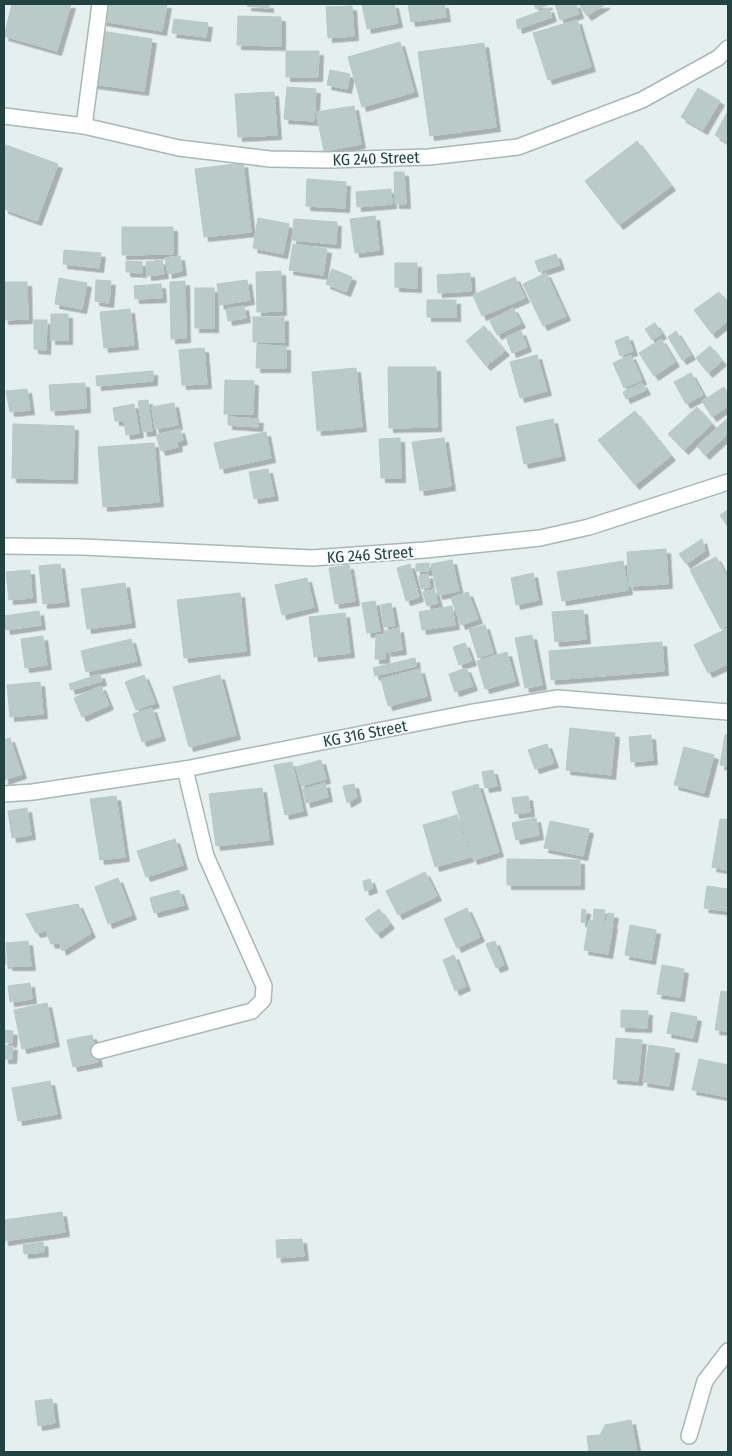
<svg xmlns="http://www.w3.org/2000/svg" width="732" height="1456" viewBox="0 0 732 1456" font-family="'Fira Sans Condensed',sans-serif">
<defs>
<filter id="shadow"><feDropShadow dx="4.5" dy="4.5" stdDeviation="0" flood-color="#0004"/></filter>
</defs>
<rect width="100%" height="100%" fill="#e5efed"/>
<g fill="#bacac7" stroke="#b6cac6" filter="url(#shadow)">
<polygon points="12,4 71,4 57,51 4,36"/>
<polygon points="105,4 167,4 162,31 102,21"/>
<polygon points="247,4 269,4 269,8 247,6"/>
<polygon points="362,4 394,4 398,23 367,29"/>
<polygon points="408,4 444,4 446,17 411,22"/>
<polygon points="534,4 548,4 548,5 536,9"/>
<polygon points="555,4 576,4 579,14 560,20"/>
<polygon points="579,4 606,4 587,16"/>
<polygon points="352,6 354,36 328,38 326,7"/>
<polygon points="549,8 552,17 518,29 516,20"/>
<polygon points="238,16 281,17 281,46 237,45"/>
<polygon points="174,19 208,23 206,37 172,33"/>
<polygon points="577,20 591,67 548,80 533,33"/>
<polygon points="101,31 152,39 144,91 93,84"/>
<polygon points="400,42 414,92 362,107 348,57"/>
<polygon points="484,43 496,127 430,136 418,52"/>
<polygon points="286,51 319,51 318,77 286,77"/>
<polygon points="330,70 350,74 347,89 327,85"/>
<polygon points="287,87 316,89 314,121 284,119"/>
<polygon points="698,88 720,101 703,130 681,117"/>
<polygon points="274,92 277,135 238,137 235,94"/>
<polygon points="354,106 361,144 324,151 316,112"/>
<polygon points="728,111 728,143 715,135"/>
<polygon points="637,141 671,186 619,225 585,181"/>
<polygon points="6,145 58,164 37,221 4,209 4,153"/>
<polygon points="243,163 251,232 204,237 195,169"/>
<polygon points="394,172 404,172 406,204 395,204"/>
<polygon points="307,179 346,182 345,208 306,206"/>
<polygon points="391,189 392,204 357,207 356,192"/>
<polygon points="375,216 379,250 355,253 350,219"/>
<polygon points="258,218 289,224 283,254 253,248"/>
<polygon points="294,219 337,222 336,244 292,240"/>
<polygon points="122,227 173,227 173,254 122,255"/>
<polygon points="293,244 327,249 323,275 289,270"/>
<polygon points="64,250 101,253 99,268 63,264"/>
<polygon points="556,254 560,265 539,272 535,261"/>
<polygon points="180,256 182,271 168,274 165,258"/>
<polygon points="162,260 164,274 147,276 146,262"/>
<polygon points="126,261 142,262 142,273 126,272"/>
<polygon points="395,263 417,263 417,288 395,287"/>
<polygon points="332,269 352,277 346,292 326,284"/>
<polygon points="281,271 282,311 257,312 256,272"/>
<polygon points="470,273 471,291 438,293 437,275"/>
<polygon points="546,273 566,316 543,326 523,284"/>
<polygon points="515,277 525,298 482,316 473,295"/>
<polygon points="59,278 87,283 82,309 55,304"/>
<polygon points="96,280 111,281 109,303 95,301"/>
<polygon points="247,280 250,300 220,305 217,284"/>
<polygon points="185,281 186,338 171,339 170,282"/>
<polygon points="4,282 27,282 28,319 4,320"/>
<polygon points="161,284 162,298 135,299 134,286"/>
<rect x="195" y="288" width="19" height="40"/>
<polygon points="719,292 728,304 728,321 712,334 694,310"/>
<rect x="427" y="300" width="29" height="17"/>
<polygon points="244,306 246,318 228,321 226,309"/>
<polygon points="513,308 521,323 497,335 490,321"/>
<polygon points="130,309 134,345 104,348 100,312"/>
<rect x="51" y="314" width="17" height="26"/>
<rect x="253" y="317" width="31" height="25"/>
<polygon points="34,320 47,320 46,350 34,349"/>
<polygon points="655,323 662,334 652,340 645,329"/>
<polygon points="484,326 505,351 486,366 466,341"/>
<polygon points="521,331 527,347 512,353 506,337"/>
<polygon points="676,331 691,355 682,360 668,337"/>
<polygon points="628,336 633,351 620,356 615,341"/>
<polygon points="661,339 675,362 654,376 639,353"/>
<polygon points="257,345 286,346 286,368 256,368"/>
<polygon points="710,346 722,361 708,373 696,358"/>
<polygon points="204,348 207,384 182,385 179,350"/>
<polygon points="537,355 547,391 520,398 510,362"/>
<polygon points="631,355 642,380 624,388 613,363"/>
<polygon points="388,367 436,367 437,427 389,428"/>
<polygon points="356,368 362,427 317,431 312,372"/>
<polygon points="153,371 153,381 97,386 96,376"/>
<polygon points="691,373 703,395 686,404 674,382"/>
<polygon points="225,380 254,381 253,414 224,414"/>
<polygon points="85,383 86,408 51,411 49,385"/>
<polygon points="642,383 646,390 626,399 623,392"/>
<polygon points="724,387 728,393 728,406 712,417 702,401"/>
<polygon points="27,389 30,410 10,412 6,391"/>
<polygon points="148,400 152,431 143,432 138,401"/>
<polygon points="174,403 178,425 155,429 152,407"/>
<polygon points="134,404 139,433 126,435 124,421 115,421 113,408"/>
<polygon points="697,407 712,424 684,450 668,434"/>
<polygon points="635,411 671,456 635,485 598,440"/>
<polygon points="228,417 259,419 258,427 228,425"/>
<polygon points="728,418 728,434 705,455 697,446"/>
<polygon points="553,419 561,456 524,464 516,427"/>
<polygon points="13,424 74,426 73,479 12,478"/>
<polygon points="180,429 183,440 177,442 178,447 161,451 156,435"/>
<polygon points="266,432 271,458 220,469 214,443"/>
<polygon points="400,438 401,478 381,478 379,439"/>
<polygon points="444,438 451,486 420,491 412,442"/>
<polygon points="154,443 159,502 103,507 98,447"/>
<polygon points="268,469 274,496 254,499 249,472"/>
<polygon points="728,510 728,527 720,515"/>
<polygon points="702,539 705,551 686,564 679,554"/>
<polygon points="666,549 668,584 629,586 627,552"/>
<polygon points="716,557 728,579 728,625 721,629 690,570"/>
<polygon points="452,560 459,591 438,595 431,564"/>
<polygon points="623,561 628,590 562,601 557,572"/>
<polygon points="429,563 429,571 416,571 416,564"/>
<polygon points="60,564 65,602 43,604 39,566"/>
<polygon points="410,564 419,597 406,601 397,568"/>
<polygon points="349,565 355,601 335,604 329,568"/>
<polygon points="30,570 32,598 9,600 6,572"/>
<polygon points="533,573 538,600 516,605 511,578"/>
<polygon points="428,574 430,587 421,589 419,576"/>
<polygon points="307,578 314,607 282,615 275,585"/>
<polygon points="125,583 131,623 87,629 81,589"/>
<polygon points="434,589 438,603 427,606 423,592"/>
<polygon points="468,592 478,619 461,625 451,598"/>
<polygon points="240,593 246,651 184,658 177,600"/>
<polygon points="375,601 380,631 367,633 362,603"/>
<polygon points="391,603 395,626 384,627 381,605"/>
<polygon points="452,606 455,625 422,630 419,612"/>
<polygon points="583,610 586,639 555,642 552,612"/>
<polygon points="39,611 41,625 6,630 4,616"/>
<polygon points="345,613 350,653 314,657 309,617"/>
<polygon points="485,625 493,653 478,658 469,629"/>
<polygon points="399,628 402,650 387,652 384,631"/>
<polygon points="728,628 728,664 708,673 694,645"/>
<polygon points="376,635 385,635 385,659 375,659"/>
<polygon points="532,635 542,685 525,688 515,638"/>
<polygon points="43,636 47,665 25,668 21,639"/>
<polygon points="131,639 137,661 86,672 81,651"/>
<polygon points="662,642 664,671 551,680 549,651"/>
<polygon points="465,643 472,661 459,665 453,647"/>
<polygon points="507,652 515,681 485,689 477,661"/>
<polygon points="415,658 416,666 375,676 373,668"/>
<polygon points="466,668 473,686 455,692 449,674"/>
<polygon points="420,669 427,696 388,706 381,679"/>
<polygon points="100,674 102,681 71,690 69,684"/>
<polygon points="144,675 155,703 136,710 125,682"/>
<polygon points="220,675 236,735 189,747 173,687"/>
<polygon points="40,682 43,714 10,717 7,685"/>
<polygon points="101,686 109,705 82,717 74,698"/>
<polygon points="152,708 161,736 142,742 133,714"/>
<polygon points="570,728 615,733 611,775 566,770"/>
<polygon points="651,735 653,760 631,762 629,737"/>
<polygon points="725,735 728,735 728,766 720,765"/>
<polygon points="10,738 22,774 4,780 4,740"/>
<polygon points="547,744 554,763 535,769 528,750"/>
<polygon points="684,747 714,755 704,793 674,785"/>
<polygon points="321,760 326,779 301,786 296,767"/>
<polygon points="292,762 303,811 285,815 274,765"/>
<polygon points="493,770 497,786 485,788 482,772"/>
<polygon points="325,783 328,797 306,803 303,789"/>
<polygon points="354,784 357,797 347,803 343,786"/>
<polygon points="478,784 499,852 473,860 452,792"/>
<polygon points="262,788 269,840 216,846 209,794"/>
<polygon points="116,796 125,857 100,860 90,799"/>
<polygon points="528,796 530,812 515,814 512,798"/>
<polygon points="27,808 31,835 12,838 8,811"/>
<polygon points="457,815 470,857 435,867 423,825"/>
<polygon points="536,818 539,835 516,840 512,823"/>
<polygon points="720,819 728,820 728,870 712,867"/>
<polygon points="550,821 589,829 583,856 544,848"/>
<polygon points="175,839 183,865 146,877 137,851"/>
<polygon points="507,859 580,860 580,885 507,885"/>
<polygon points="425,872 437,896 398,915 386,891"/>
<polygon points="118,878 132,915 108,924 95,887"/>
<polygon points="370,879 373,888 365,891 363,881"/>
<polygon points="707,886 728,889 728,911 704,908"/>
<polygon points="179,890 184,905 154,913 150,898"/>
<polygon points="78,904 91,933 62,951 60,943 51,944 46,931 36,933 26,914"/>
<polygon points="467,908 480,937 457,948 444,919"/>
<polygon points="379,909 390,924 377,934 365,919"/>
<polygon points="582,909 586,910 585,923 581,922"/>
<polygon points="594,909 605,910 604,921 593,920"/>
<polygon points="608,913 614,914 612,923 606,922"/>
<polygon points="589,920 613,924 608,954 584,950"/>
<polygon points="630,925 656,930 651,960 625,955"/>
<polygon points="28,941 31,966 8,966 6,943"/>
<polygon points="495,941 504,965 496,968 486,944"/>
<polygon points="4,942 6,964 4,964"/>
<polygon points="454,955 466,986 455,991 443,960"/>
<polygon points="662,965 684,969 680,997 657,994"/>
<polygon points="30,983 32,999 10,1002 8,986"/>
<polygon points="721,991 728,992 728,1031 715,1030"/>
<polygon points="47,1003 55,1042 22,1049 14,1010"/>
<polygon points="621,1010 648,1011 647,1028 621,1027"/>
<polygon points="671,1012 697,1017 693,1038 667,1033"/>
<polygon points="4,1030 13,1031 12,1043 4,1042"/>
<polygon points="92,1035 98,1062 73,1067 67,1040"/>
<polygon points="616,1038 642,1040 638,1081 613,1079"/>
<polygon points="4,1045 13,1046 12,1059 4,1059"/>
<polygon points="649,1045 675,1049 669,1086 643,1082"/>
<polygon points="699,1059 728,1065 728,1097 692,1090"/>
<polygon points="50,1081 57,1114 18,1121 12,1088"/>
<polygon points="62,1212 65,1232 4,1241 4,1220"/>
<polygon points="302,1239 304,1256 277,1258 276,1240"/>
<polygon points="43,1242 44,1252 24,1254 23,1245"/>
<polygon points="52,1399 55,1423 38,1426 35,1401"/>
<polygon points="631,1420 637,1452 589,1452 587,1436 600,1435 605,1425"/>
</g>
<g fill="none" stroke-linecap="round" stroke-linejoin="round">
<g stroke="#a7b8b6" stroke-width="18">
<g id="minor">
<polyline points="4,116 84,126 179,148 270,159 327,160 429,157 518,147 642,100 718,58 728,48"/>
<polyline points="84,126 100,4"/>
<polyline points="4,546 83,547 312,558 425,550 540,538 589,527 728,482"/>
<polyline points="4,794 33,792 185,769 468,713 558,698 728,712"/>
<polyline points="99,1051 252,1011 263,1000 264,986 206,856 185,769"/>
<polyline points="689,1436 705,1381 728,1351"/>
</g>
</g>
<use href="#minor" stroke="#fff" stroke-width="15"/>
</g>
<g text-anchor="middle" stroke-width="4" stroke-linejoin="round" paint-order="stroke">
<g font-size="16" fill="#224342" stroke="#f6fbfa">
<text transform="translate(376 158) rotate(-2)" y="6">KG 240 Street</text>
<text transform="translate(370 554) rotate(-4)" y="6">KG 246 Street</text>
<text transform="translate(365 733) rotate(-11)" y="6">KG 316 Street</text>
</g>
</g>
<rect width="732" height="1456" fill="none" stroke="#224342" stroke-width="10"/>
</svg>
